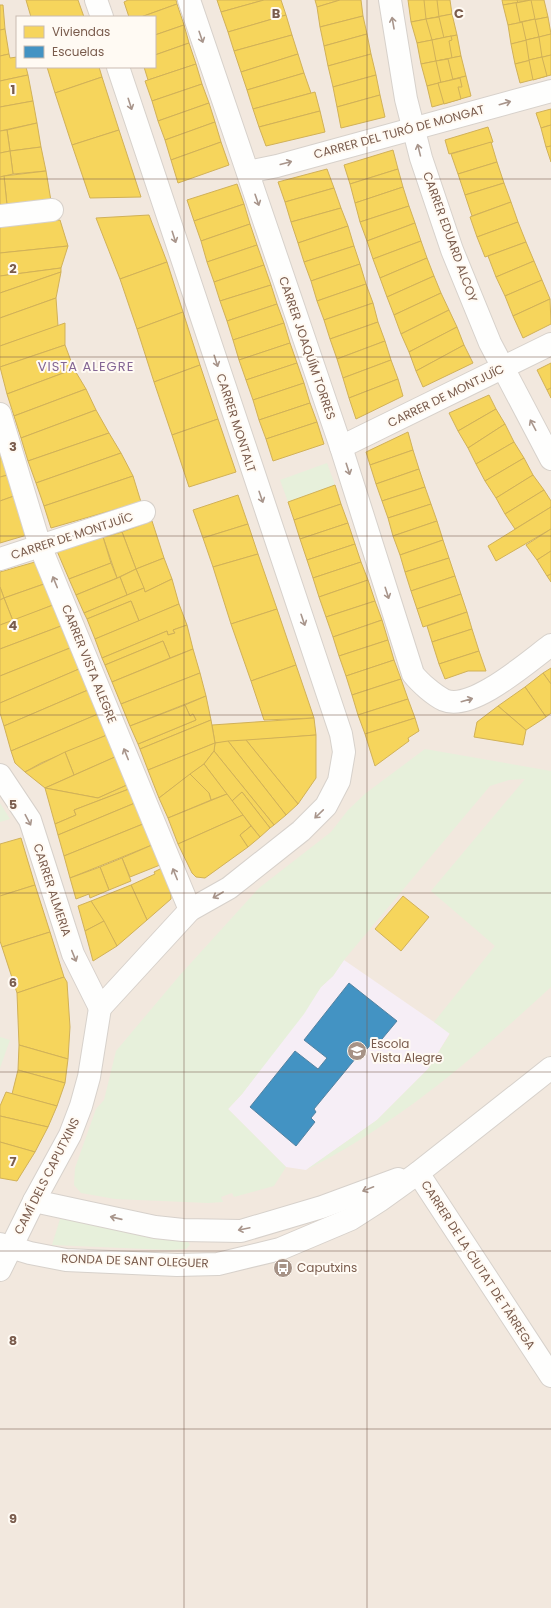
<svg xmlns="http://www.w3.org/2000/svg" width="551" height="1608" viewBox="0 0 551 1608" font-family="Poppins,sans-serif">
<rect width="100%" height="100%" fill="#f9f5f0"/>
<path fill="#f2e8de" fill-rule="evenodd" d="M 0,0 L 551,0 L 551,1608 L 0,1608 ZM 17,17 L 155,17 L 155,67 L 17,67 Z"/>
<polygon fill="#f6eef6" points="344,960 450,1033 428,1069 377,1120 306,1170 286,1167 228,1109 242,1094 321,987 333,976"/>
<g fill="#e7f0db">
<polygon points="327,463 335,485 288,502 280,480"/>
<path d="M 425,749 L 551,771 L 551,987 C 476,1056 398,1124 306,1170 L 377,1120 L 428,1069 L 450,1034 L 434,1022 L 495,946 L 431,891 L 525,779 L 509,780 L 490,786 L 344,960 L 333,976 L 321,987 L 304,1014 L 242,1094 L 228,1109 L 286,1167 L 274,1186 L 234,1197 L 232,1193 L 221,1197 L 223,1202 L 208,1203 L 115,1199 L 81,1193 L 74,1185 L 75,1168 L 96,1109 L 104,1100 L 116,1051 L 180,975 L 259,888 L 331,832 L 348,810 L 366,793 Z"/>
<polygon points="0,803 10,819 0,822"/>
<polygon points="0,1037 10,1040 0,1068"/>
<polygon points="65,1217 186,1239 190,1245 186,1249 169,1250 52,1245 60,1219"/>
</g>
<g fill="#f6d55c" stroke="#d1b158">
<polygon points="26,0 78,0 84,17 31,17"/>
<polygon points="128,0 176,0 177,4 141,17 129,17 124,2"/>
<polygon points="217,0 264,0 221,12"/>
<polygon points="264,0 281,0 286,15 228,32 221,12"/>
<polygon points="315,0 340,0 317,7"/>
<polygon points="340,0 361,0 363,16 320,27 317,7"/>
<polygon points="408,0 450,0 452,14 411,22"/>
<polygon points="424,0 437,0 439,17 426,19"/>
<polygon points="502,0 531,0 503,5"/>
<polygon points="517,0 531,0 518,3"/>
<polygon points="531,0 544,0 548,17 508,25 503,5"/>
<polygon points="531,0 535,19 520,22 516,3"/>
<polygon points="177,4 184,25 155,35 155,17 141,17"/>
<polygon points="0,5 3,5 5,29 0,30"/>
<polygon points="452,14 457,35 417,43 411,22"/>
<polygon points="286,15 292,35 234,51 228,32"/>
<polygon points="363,16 367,34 324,46 320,27"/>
<polygon points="439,17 444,38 432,40 426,19"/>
<polygon points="548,17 551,34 511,44 508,25"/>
<polygon points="535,19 539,37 526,40 522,22"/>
<polygon points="184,25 189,43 155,55 155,35"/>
<polygon points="5,29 9,54 0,56 0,30"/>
<polygon points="367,34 371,54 328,66 324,46"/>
<polygon points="551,34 551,55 515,64 511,44"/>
<polygon points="292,35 298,54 241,72 234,51"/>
<polygon points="457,35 461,56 421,64 417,43"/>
<polygon points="451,36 452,40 449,41 452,58 436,61 432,40"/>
<polygon points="539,37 542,57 529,60 526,40"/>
<polygon points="189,43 196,64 148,80 144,67 155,67 155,55"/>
<polygon points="9,54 10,58 17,57 17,67 26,67 28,75 0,81 0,56"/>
<polygon points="298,54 304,73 247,90 241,72"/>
<polygon points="371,54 376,75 333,87 328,66"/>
<polygon points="551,55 551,75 520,83 515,64"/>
<polygon points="461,56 466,76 427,86 421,64"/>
<polygon points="542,57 547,76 533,80 529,60"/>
<polygon points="448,59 453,80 441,83 436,61"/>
<polygon points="196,64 202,84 152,101 145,81"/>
<polygon points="47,67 99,67 102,77 55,93"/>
<polygon points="304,73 311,93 253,109 247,90"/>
<polygon points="28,75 33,101 0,107 0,81"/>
<polygon points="376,75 380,95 337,107 333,87"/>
<polygon points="466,76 471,96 432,107 427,86"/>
<polygon points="102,77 119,130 72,145 55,93"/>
<polygon points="460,78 462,87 458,87 461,99 444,104 438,83"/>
<polygon points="202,84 209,103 158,121 152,101"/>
<polygon points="315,92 320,111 259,127 253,109"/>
<polygon points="380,95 385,117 341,128 337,107"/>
<polygon points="33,101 37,123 0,131 0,107"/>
<polygon points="209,103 215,122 165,140 158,121"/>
<polygon points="551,109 551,125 541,128 536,113"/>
<polygon points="320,111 325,132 266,146 259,127"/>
<polygon points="215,122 221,142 171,160 165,140"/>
<polygon points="37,123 41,147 10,151 7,130"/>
<polygon points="551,125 551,146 546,147 541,128"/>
<polygon points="488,127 493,142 449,154 445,140"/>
<polygon points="7,130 10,151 0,153 0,131"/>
<polygon points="119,130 141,197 90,198 72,145"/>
<polygon points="221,142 229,165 178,183 171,160"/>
<polygon points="491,142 497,162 458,174 451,154"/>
<polygon points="551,146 551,162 546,147"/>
<polygon points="41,147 46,171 13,174 10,151"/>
<polygon points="393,150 398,169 350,184 344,165"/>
<polygon points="10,151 13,174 0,177 0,153"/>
<polygon points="497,162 504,183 465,195 458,174"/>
<polygon points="327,169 334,188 285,202 278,182"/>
<polygon points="398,169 403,187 355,203 350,184"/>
<polygon points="46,171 51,201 7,205 4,176"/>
<polygon points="4,176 7,205 0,205 0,177"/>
<polygon points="504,183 511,202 472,216 465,195"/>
<polygon points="237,184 244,204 194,221 187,200"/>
<polygon points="403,187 409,206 360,222 355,203"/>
<polygon points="334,188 341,208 291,222 285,202"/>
<polygon points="511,202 518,222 477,237 470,217"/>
<polygon points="244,204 250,224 201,241 194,221"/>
<polygon points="409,206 415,223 367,241 360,222"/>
<polygon points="341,208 348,226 298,243 291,222"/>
<polygon points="149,215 167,262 120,279 96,218"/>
<polygon points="60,220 68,246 0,253 0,226"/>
<polygon points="518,222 526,242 485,257 477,237"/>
<polygon points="415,223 421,241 373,259 367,241"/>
<polygon points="250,224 257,245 207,262 201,241"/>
<polygon points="348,226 354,246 304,262 298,243"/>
<polygon points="421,241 427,258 380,278 373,259"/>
<polygon points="526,242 534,261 496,277 488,256"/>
<polygon points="257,245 264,265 214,282 207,262"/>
<polygon points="68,246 61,268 0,276 0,253"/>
<polygon points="354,246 360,264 311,281 304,262"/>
<polygon points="427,258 434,276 387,297 380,278"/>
<polygon points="534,261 542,280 505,296 496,277"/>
<polygon points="167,262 183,312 137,329 120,279"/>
<polygon points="360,264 366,284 317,301 311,281"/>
<polygon points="264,265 271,285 220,301 214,282"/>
<polygon points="61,268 61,272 0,293 0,276"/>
<polygon points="61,272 56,298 0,318 0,293"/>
<polygon points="434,276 441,293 394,315 387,297"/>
<polygon points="542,280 550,299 513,316 505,296"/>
<polygon points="366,284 373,303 324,320 317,301"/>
<polygon points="271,285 277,304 227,321 220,301"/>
<polygon points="441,293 449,310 401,334 394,315"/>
<polygon points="56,298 58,326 0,346 0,318"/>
<polygon points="550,299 551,324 523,338 513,316"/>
<polygon points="373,303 378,322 330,339 324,320"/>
<polygon points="277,304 284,323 233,340 227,321"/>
<polygon points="449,310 457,327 409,352 401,334"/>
<polygon points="183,312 200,365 154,382 137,329"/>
<polygon points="378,322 385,341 337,359 330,339"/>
<polygon points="65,323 65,345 0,367 0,346"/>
<polygon points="284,323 290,343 239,360 233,340"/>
<polygon points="457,327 464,345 416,371 409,352"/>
<polygon points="385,341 391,360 343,378 337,359"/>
<polygon points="290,343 297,363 246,380 239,360"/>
<polygon points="65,345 74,369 7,394 0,367"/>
<polygon points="464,345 473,363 423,387 416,371"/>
<polygon points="391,360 398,379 349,398 343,378"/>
<polygon points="297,363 304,383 253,400 246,380"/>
<polygon points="551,363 551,388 547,390 537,370"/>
<polygon points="200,365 218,419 172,435 154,382"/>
<polygon points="74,369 86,389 14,416 7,394"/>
<polygon points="398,379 403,396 356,419 349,398"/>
<polygon points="304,383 310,403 259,420 253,400"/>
<polygon points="551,388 551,398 547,390"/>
<polygon points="86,389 96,410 21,438 14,416"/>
<polygon points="489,395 496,409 458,431 449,413"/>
<polygon points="310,403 317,422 266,439 259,420"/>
<polygon points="496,409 505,424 468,448 458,431"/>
<polygon points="96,410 109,433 28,461 21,438"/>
<polygon points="218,419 236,472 189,487 172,435"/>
<polygon points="317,422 324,444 273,461 266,439"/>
<polygon points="505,424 514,442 476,464 468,448"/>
<polygon points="408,432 413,450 370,465 366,452"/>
<polygon points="109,433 121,453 36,483 28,461"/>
<polygon points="514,442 524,458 485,481 476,464"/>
<polygon points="0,450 8,475 0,477"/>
<polygon points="413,450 419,469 376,484 370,465"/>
<polygon points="121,453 133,476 44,506 36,483"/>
<polygon points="524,458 533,475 496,498 485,481"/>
<polygon points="419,469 425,487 382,501 376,484"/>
<polygon points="8,475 14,496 0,501 0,477"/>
<polygon points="533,475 544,490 505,514 496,498"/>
<polygon points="133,476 141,502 51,528 44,506"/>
<polygon points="335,485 341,504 294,520 288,502"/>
<polygon points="425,487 431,504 388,518 382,501"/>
<polygon points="544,490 551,501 551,507 515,529 505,514"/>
<polygon points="238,495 248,524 203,538 193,510"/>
<polygon points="14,496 27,535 0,543 0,501"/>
<polygon points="341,504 348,523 300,539 294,520"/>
<polygon points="431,504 437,521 393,536 388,518"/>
<polygon points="551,507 551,529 496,561 488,546"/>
<polygon points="152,521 164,558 136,569 122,532"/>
<polygon points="437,521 443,540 400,555 393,536"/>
<polygon points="348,523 355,544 307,560 300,539"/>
<polygon points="248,524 258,554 213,567 203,538"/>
<polygon points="551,529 551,551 537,560 526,545"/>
<polygon points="122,532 136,569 117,578 103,537"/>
<polygon points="103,537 111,563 69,579 57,551"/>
<polygon points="443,540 449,558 405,572 400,555"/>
<polygon points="355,544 361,562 313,578 307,560"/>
<polygon points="551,551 551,574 547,576 537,560"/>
<polygon points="258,554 277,609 231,624 213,567"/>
<polygon points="164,558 172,579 145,592 136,569"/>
<polygon points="449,558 455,576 411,591 405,572"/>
<polygon points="35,562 44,584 4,598 0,587 0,572"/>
<polygon points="361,562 368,580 319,597 313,578"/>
<polygon points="111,563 117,578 76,595 69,579"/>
<polygon points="136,569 144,588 127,595 120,577"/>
<polygon points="551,574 551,582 547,576"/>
<polygon points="455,576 461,594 417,609 411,591"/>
<polygon points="120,577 127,595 84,613 76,595"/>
<polygon points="172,579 179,604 139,621 131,601 87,619 84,613 144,588 145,592"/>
<polygon points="368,580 375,601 326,617 319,597"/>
<polygon points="44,584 53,605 13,621 4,598"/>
<polygon points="0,587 4,598 0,600"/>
<polygon points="461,594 467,612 423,627 417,609"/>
<polygon points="4,598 13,621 0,625 0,600"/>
<polygon points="131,601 139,621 95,639 87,619"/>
<polygon points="375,601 382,620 333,637 326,617"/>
<polygon points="179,604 187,625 173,630 175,633 168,635 167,631 102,658 95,639"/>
<polygon points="53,605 61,626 0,649 0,625"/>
<polygon points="277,609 296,665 251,681 231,624"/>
<polygon points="467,612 472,629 432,642 427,626"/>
<polygon points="382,620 388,640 339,656 333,637"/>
<polygon points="187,625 193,649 170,658 163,641 105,665 102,658 167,631 168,635 175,633 173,630"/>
<polygon points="61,626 70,648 0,676 0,649"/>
<polygon points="472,629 479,651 439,664 432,642"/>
<polygon points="388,640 394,660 346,676 339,656"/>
<polygon points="163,641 170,658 112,682 105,665"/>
<polygon points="70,648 79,669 0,703 0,676"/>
<polygon points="193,649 200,673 121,704 112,682"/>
<polygon points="479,651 486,671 468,671 445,679 439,664"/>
<polygon points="394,660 401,679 352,695 346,676"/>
<polygon points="296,665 314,718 264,720 251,681"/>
<polygon points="551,668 551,684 543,673"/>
<polygon points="79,669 88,690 4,726 0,713 0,703"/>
<polygon points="200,673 206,696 130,726 121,704"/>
<polygon points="543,673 551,684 551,713 546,717 525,687"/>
<polygon points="401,679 408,699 358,715 352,695"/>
<polygon points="525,687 546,717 526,730 498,706"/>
<polygon points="88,690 98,714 11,751 4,726"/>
<polygon points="206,696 211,720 140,749 138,744 196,720 193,714 190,716 185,705"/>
<polygon points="408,699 415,718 365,734 358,715"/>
<polygon points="185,705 190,716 193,714 196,720 138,744 130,726"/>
<polygon points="498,706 526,730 523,745 474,737 477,722"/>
<polygon points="98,714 107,735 41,763 25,772 15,763 11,751"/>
<polygon points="314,718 316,735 215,743 212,725"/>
<polygon points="415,718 419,731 408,738 409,741 375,766 365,734"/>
<polygon points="211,720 215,743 148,770 140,749"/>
<polygon points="107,735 115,757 74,775 65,752"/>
<polygon points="316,735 316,778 298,804 246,740"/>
<polygon points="246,740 298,804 286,815 228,741"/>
<polygon points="228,741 286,815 274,825 214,751 215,743"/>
<polygon points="215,743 214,751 204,764 159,798 148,770"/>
<polygon points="214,751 274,825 270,828 242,792 232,801 204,764"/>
<polygon points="65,752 74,775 45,788 25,772"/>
<polygon points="115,757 127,785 98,798 45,788"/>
<polygon points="204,764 227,794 211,800 209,793 190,774"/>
<polygon points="190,774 209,793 211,800 168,818 159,798"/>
<polygon points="127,785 129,789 74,810 76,815 55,824 45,788 98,798"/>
<polygon points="129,789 135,803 58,835 55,824 76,815 74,810"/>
<polygon points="242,792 270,828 260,837 232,801"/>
<polygon points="227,794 243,815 178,844 168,818"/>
<polygon points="135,803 143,824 64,856 58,835"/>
<polygon points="243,815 251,826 240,835 248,847 205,878 196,877 192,873 178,844"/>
<polygon points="143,824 152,845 70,878 64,856"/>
<polygon points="251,826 260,837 248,847 240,835"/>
<polygon points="21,838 35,885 0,896 0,844"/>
<polygon points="152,845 160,865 130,877 122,858"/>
<polygon points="122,858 131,881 109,890 100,867"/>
<polygon points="100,867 109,890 90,898 89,894 76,899 70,878"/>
<polygon points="162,868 171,894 171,899 147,920 131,885 155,874 154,872"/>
<polygon points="35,885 50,932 2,947 0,941 0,896"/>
<polygon points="131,885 147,920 117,946 91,901"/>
<polygon points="403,896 429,917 401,951 375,929"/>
<polygon points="91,901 104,921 85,931 78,906"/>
<polygon points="104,921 117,946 93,961 85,931"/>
<polygon points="50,932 64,977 17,993 2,947"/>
<polygon points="64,977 67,982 70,1027 68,1059 19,1045 17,993"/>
<polygon points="19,1045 68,1059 65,1083 18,1070"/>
<polygon points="18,1070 65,1083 57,1106 12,1094"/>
<polygon points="6,1092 57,1106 48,1127 0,1116 0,1106"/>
<polygon points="0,1116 48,1127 35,1152 0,1142"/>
<polygon points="0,1142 35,1152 17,1181 0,1178"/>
</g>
<polygon fill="#4393c3" stroke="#5482a0" points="349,983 397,1021 377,1045 373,1042 367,1049 365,1047 314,1109 316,1112 311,1118 315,1122 296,1146 250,1107 295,1051 318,1069 327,1058 304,1040"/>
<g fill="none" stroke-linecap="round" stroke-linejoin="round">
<g stroke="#d7d1cb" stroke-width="24">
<g id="minor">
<polyline points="96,0 102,17"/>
<path d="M 189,0 L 341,447 L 413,674 C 420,683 434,695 444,700 C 472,712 529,661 551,645"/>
<polyline points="390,0 406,99 421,158 452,250 490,343 551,459"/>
<polyline points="248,172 277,166 551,91"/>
<polyline points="0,216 52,210"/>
<polyline points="0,414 40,546 190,910"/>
<polyline points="341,447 551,344"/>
<polyline points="0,559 144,512"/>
<polyline points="0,775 30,820 73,954 100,1008"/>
<polyline points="100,1008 190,910 229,888 301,831 326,806 339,781 344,752 341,734 118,67"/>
<polyline points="418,1173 551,1376"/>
<polyline points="34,1201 155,1227 183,1230 241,1231 322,1207 398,1179"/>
<polyline points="0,1244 30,1253 66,1260 177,1265 218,1264 280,1249 351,1219 379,1201 418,1173 551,1068"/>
<polyline points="0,1270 34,1201 70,1135 81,1106 89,1077 100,1008"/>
</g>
</g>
<use href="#minor" stroke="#fefefd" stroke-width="22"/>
</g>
<defs><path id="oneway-shaft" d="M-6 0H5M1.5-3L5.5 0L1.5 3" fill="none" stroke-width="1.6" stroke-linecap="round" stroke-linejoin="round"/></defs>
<g stroke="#a8958b">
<use href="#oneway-shaft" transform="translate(393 23) rotate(-100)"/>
<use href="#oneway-shaft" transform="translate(201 37) rotate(71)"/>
<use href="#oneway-shaft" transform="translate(505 103) rotate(-16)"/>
<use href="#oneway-shaft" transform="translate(130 104) rotate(72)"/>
<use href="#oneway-shaft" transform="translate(419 150) rotate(-104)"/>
<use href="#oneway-shaft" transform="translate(286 163) rotate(-15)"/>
<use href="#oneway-shaft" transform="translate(257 200) rotate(71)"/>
<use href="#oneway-shaft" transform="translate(174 237) rotate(72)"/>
<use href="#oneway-shaft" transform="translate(216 361) rotate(72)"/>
<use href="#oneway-shaft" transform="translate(533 425) rotate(-118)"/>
<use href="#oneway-shaft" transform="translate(348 469) rotate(72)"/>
<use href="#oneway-shaft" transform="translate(261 497) rotate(71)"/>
<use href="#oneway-shaft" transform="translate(55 582) rotate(-112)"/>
<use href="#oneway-shaft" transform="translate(387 593) rotate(72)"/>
<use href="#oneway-shaft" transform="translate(303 620) rotate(71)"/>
<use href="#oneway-shaft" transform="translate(467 700) rotate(-16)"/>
<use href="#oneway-shaft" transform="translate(126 754) rotate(-112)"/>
<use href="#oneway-shaft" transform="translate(319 814) rotate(136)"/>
<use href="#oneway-shaft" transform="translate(28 820) rotate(62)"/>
<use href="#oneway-shaft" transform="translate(175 874) rotate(-112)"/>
<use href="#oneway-shaft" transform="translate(218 895) rotate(150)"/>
<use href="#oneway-shaft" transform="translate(74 956) rotate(68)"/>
<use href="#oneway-shaft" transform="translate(368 1189) rotate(158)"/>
<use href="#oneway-shaft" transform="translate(116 1218) rotate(-167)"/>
<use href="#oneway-shaft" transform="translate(244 1229) rotate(168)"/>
</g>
<path fill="none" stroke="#7a5c4d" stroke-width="1" stroke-opacity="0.55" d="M 184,0 L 184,1608M 367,0 L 367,1608M 0,179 L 551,179M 0,357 L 551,357M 0,536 L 551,536M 0,715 L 551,715M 0,893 L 551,893M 0,1072 L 551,1072M 0,1251 L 551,1251M 0,1429 L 551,1429"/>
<defs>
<g id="school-disc" transform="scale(1)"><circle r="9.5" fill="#a69286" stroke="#fffaf3"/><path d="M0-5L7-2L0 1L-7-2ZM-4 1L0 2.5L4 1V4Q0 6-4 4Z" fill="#fff"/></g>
<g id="bus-disc" transform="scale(1)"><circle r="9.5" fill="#a69286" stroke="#fffaf3"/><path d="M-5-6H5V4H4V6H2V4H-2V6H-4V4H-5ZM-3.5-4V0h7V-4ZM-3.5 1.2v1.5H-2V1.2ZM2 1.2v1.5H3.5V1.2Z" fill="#fff"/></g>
</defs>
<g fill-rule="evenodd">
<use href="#school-disc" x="357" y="1051"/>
<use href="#bus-disc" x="283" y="1268"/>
</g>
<g text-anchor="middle" stroke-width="4" stroke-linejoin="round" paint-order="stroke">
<g font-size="12" fill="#7a5c4d" stroke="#fffaf3">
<text transform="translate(399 132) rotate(-15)" y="4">CARRER DEL TURÓ DE MONGAT</text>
<text transform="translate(450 237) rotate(70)" y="4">CARRER EDUARD ALCOY</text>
<text transform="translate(307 348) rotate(71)" y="4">CARRER JOAQUÍM TORRES</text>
<text transform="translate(446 396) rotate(-26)" y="4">CARRER DE MONTJUÏC</text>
<text transform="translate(236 423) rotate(72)" y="4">CARRER MONTALT</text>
<text transform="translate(72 536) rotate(-18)" y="4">CARRER DE MONTJUÏC</text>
<text transform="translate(89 664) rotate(68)" y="4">CARRER VISTA ALEGRE</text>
<text transform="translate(52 890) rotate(72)" y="4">CARRER ALMERIA</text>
<text transform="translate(47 1176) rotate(-63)" y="4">CAMÍ DELS CAPUTXINS</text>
<text transform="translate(135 1261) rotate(2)" y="4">RONDA DE SANT OLEGUER</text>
<text transform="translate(478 1265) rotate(57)" y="4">CARRER DE LA CIUTAT DE TÀRREGA</text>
</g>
<g font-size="12" fill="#7a5c4d" stroke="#fffaf3" text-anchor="start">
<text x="371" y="1048">Escola<tspan x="371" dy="14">Vista Alegre</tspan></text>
<text x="297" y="1272">Caputxins</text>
</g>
<g font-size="13" letter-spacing="1" fill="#846695" stroke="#fffaf3">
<text x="86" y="371">VISTA ALEGRE</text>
</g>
</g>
<g font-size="13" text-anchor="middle" font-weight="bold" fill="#7a5c4d" stroke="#fffaf3" stroke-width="4" stroke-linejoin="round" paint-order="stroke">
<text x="276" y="18">B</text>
<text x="459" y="18">C</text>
<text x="13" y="94">1</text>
<text x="13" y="273">2</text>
<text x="13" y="451">3</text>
<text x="13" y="630">4</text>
<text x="13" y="809">5</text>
<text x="13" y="987">6</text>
<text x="13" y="1166">7</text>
<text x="13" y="1345">8</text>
<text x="13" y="1523">9</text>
</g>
<rect x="16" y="16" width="140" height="52" fill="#fffaf3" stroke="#cabbb1"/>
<rect x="24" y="26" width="20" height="12" fill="#f6d55c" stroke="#cabbb1"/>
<text x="52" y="36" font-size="12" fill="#7a5c4d">Viviendas</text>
<rect x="24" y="46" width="20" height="12" fill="#4393c3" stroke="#cabbb1"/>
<text x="52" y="56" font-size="12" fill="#7a5c4d">Escuelas</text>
</svg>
